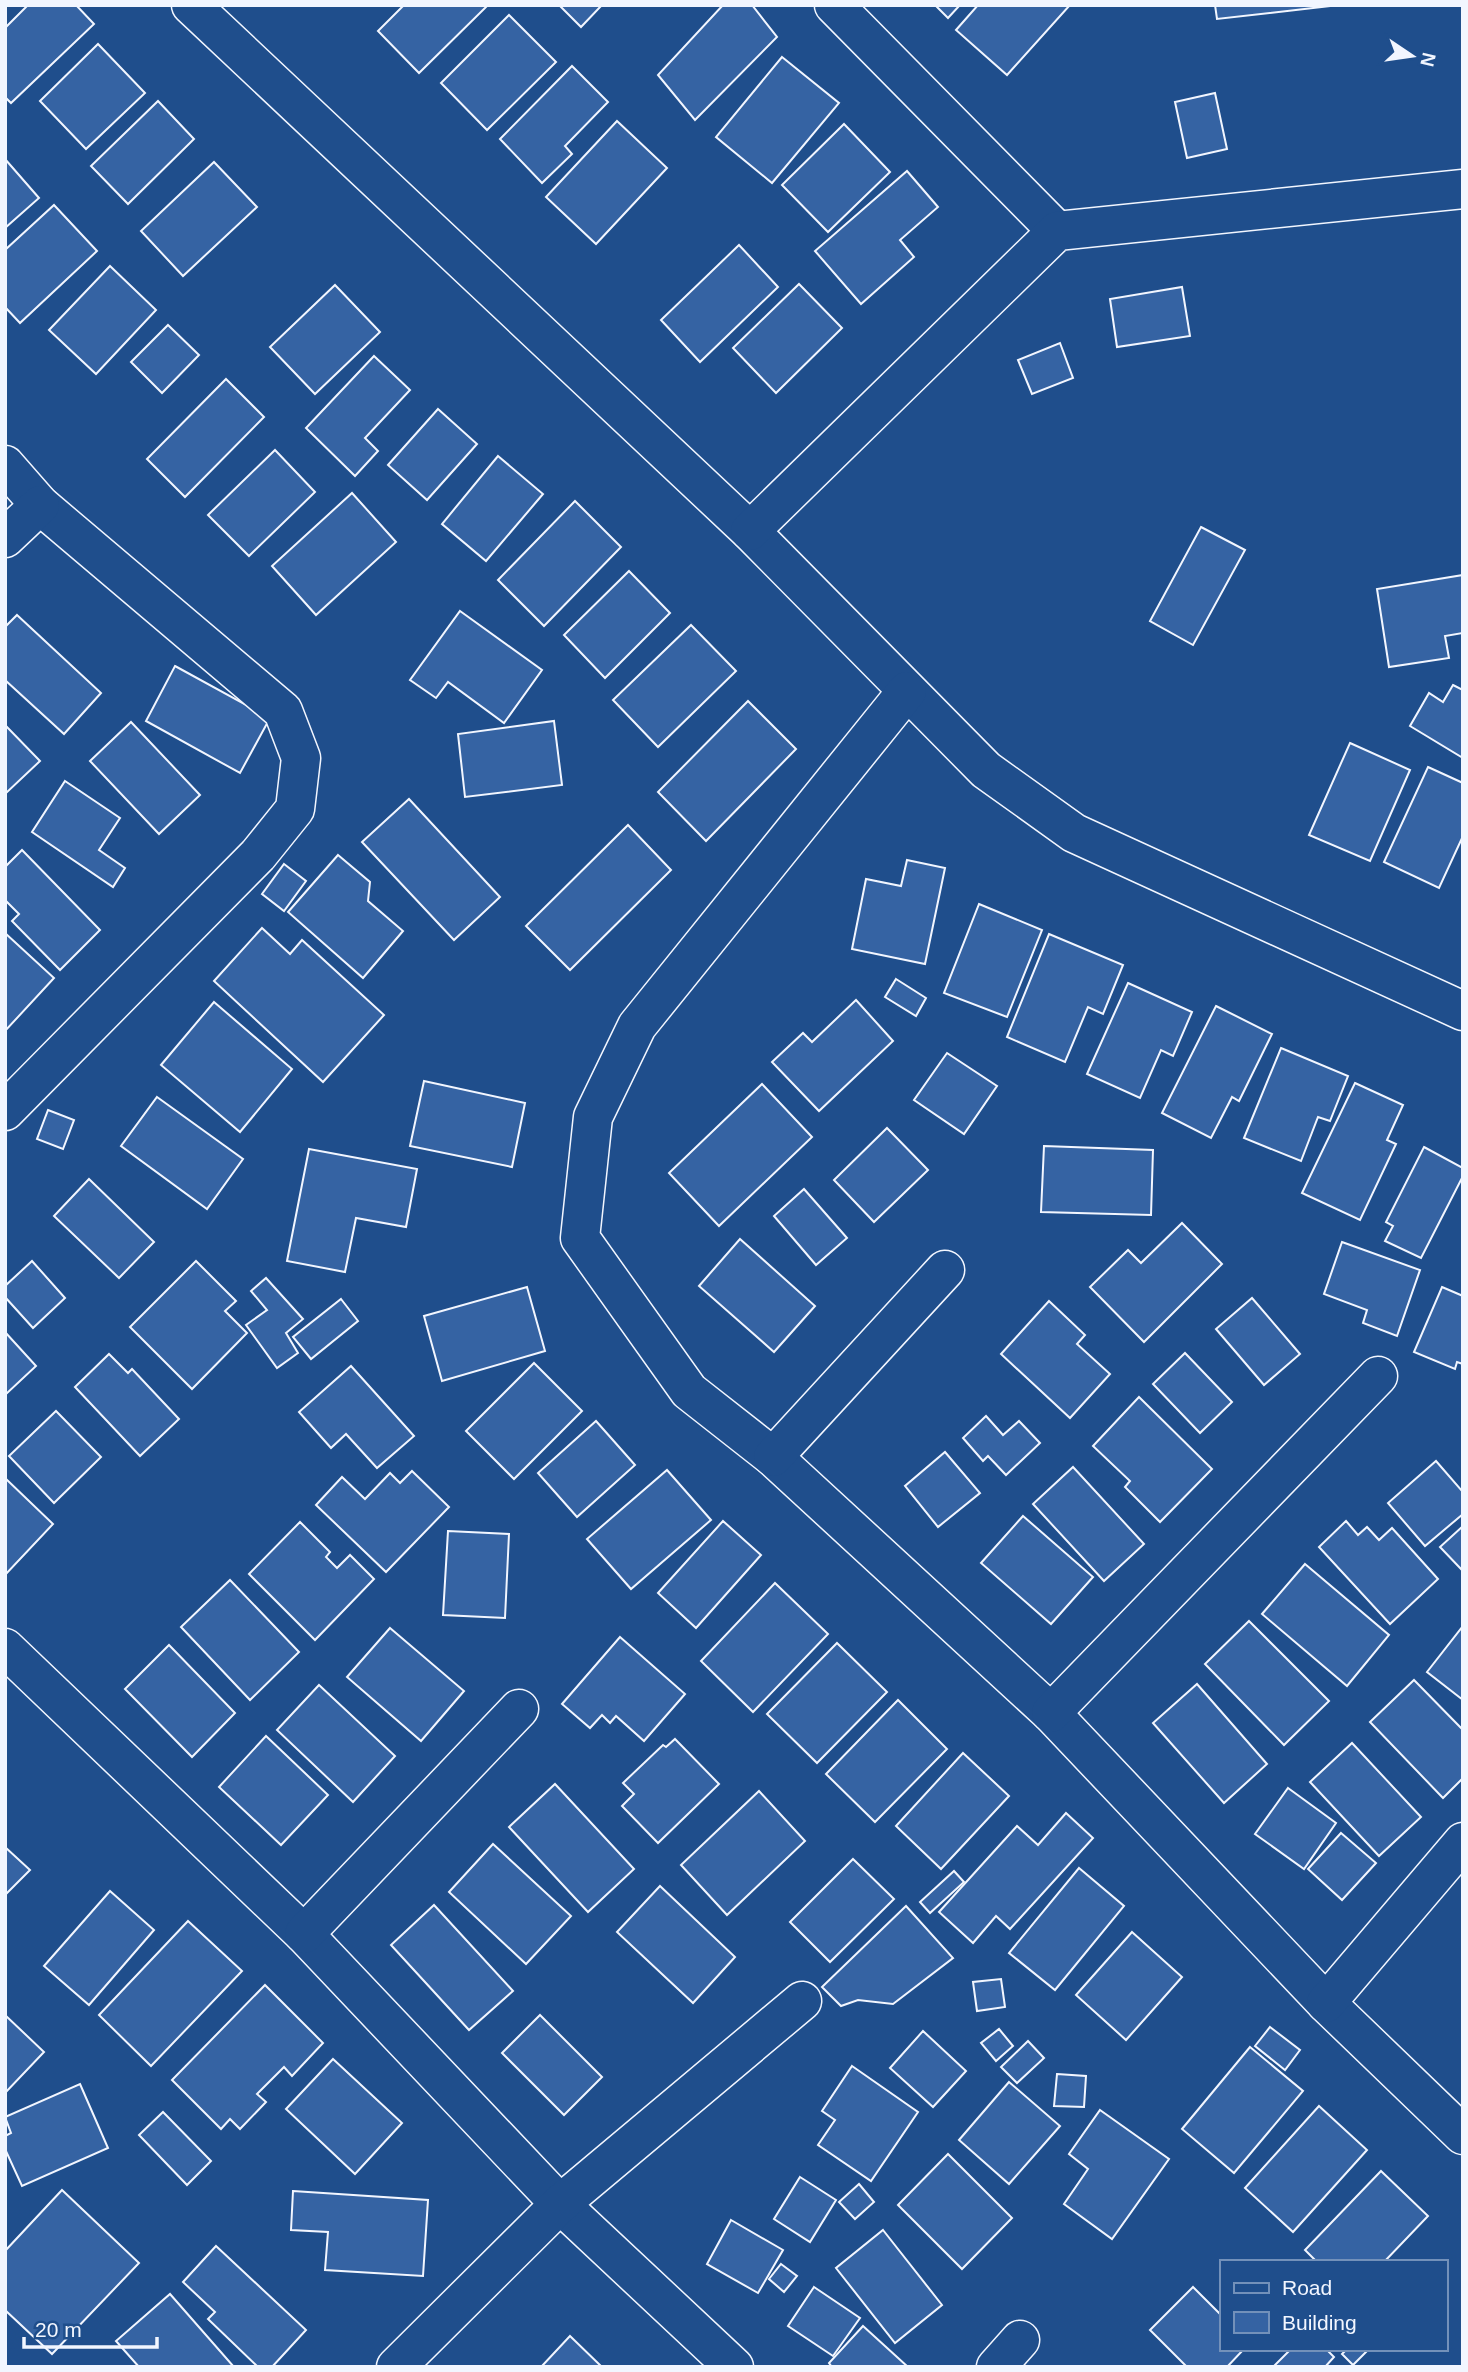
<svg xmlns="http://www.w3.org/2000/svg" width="1468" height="2372" viewBox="0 0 1468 2372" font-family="Arial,sans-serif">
<rect width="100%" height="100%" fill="#1f4e8c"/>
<g fill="#3563a3" stroke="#f2f6ff" stroke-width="2">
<polygon points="28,5 76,5 94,24 11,103 5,97 5,28"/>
<polygon points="404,5 484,5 486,7 419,73 378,31"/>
<polygon points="559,5 602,5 581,27"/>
<polygon points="723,5 752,5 777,37 695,120 658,75"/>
<polygon points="935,5 960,5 948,18"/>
<polygon points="978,5 1070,5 1007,75 956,30"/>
<polygon points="1215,5 1339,5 1217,19"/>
<polygon points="509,15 556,62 487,130 441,83"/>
<polygon points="98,44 145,93 86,149 40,101"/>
<polygon points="782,57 839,103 772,183 716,137"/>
<polygon points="572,66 608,102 565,146 572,154 542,183 500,139"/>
<polygon points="1215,93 1227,149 1187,158 1175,102"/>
<polygon points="158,101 194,139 128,204 91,166"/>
<polygon points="617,121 667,168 596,244 546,197"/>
<polygon points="844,124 890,172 828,232 782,185"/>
<polygon points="5,159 39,198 5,228"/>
<polygon points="214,162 257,207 183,276 141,231"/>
<polygon points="907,171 938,207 900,240 914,257 861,304 815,251"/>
<polygon points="54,205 97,251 20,323 5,307 5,250"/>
<polygon points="739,245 778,287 700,362 661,320"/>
<polygon points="110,266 156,310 96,374 49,330"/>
<polygon points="799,284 842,328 776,393 733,348"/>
<polygon points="335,285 380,332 315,394 270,347"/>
<polygon points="1182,287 1190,336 1117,347 1110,299"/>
<polygon points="168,325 199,355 162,393 131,362"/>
<polygon points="1060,343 1073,378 1032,394 1018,360"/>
<polygon points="374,356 410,390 365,438 378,451 355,476 306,428"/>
<polygon points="226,379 264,417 185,497 147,459"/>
<polygon points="438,409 477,444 427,500 388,465"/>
<polygon points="275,450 315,492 249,556 208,515"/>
<polygon points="498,456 543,494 486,561 442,524"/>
<polygon points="352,493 396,542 316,615 272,566"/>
<polygon points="575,501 621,547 544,626 498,580"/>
<polygon points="1201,527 1245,550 1193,645 1150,621"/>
<polygon points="629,571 670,613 605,678 564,635"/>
<polygon points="1463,575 1463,633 1445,636 1449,658 1389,667 1377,589"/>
<polygon points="460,611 542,670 504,723 448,682 436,698 410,680"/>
<polygon points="17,615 101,693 64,734 5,680 5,627"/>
<polygon points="691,625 736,671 658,747 613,700"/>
<polygon points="175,666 270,718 240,773 146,721"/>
<polygon points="1453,685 1463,690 1463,758 1410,726 1429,693 1443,702"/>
<polygon points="748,701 796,749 706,841 658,792"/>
<polygon points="554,721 562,785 465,797 458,734"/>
<polygon points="131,722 200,795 159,834 90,761"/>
<polygon points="5,725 40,761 5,794"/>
<polygon points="1350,743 1410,770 1370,861 1309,835"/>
<polygon points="1428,767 1463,783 1463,836 1439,888 1384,862"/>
<polygon points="65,781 120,818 99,850 125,868 113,887 32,832"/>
<polygon points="409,799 500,897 454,940 362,842"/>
<polygon points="628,825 671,870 570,970 526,926"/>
<polygon points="22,850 100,930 60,970 12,921 19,914 5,900 5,867"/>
<polygon points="338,855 370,882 368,901 403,931 363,978 288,912"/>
<polygon points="907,860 945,868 925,964 852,949 866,879 901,886"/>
<polygon points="284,864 306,881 284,911 262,894"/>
<polygon points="979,904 1042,930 1007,1017 944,993"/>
<polygon points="262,928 290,954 302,940 384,1015 323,1082 214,981"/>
<polygon points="5,933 54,978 5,1031"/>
<polygon points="1049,934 1123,965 1103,1014 1088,1007 1065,1062 1007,1037"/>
<polygon points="896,979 926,998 916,1016 885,997"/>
<polygon points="1128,983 1192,1012 1173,1056 1161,1050 1140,1098 1087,1074"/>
<polygon points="856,1000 893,1041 819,1111 772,1062 803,1033 812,1042"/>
<polygon points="214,1002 292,1069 240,1132 161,1065"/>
<polygon points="1216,1006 1272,1034 1239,1101 1232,1097 1211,1138 1162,1113"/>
<polygon points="1281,1048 1348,1076 1330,1121 1318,1117 1301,1161 1244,1138"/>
<polygon points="947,1053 997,1086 964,1134 914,1100"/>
<polygon points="424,1081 525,1103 512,1167 410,1146"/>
<polygon points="1355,1083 1403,1105 1387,1140 1396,1144 1360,1220 1302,1193"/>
<polygon points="762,1084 812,1137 719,1226 669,1173"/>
<polygon points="157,1097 243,1159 207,1209 121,1146"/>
<polygon points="48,1110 74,1120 63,1149 37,1139"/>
<polygon points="887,1128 928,1170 874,1222 834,1180"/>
<polygon points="1044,1146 1153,1150 1151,1215 1041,1212"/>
<polygon points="1424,1147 1463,1168 1463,1176 1421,1258 1385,1241 1393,1226 1386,1222"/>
<polygon points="309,1149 417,1169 406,1227 356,1218 345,1272 287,1261"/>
<polygon points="89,1179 154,1242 119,1278 54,1216"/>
<polygon points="804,1189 847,1238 816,1265 774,1216"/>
<polygon points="1182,1223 1222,1264 1144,1342 1090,1287 1128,1250 1141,1263"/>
<polygon points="740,1239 815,1306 774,1352 699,1286"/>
<polygon points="1342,1242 1420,1270 1397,1336 1363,1323 1367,1310 1324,1294"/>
<polygon points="32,1261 65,1298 33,1328 5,1297 5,1286"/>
<polygon points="196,1261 236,1301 225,1311 247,1333 192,1389 130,1327"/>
<polygon points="266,1278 303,1319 286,1333 298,1353 277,1368 246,1325 267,1310 251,1291"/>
<polygon points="527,1287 545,1351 442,1381 424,1316"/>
<polygon points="1442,1287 1463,1296 1463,1364 1457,1362 1455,1369 1414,1352"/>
<polygon points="1252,1298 1300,1354 1264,1385 1216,1329"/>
<polygon points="341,1299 358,1321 311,1359 293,1337"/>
<polygon points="1049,1301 1085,1335 1077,1344 1110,1374 1070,1418 1001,1354"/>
<polygon points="5,1332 36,1366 5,1395"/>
<polygon points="1185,1353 1232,1402 1200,1433 1153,1384"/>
<polygon points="109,1354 128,1373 132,1369 179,1419 140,1456 75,1387"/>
<polygon points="534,1363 582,1411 514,1479 466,1431"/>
<polygon points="351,1366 414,1436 377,1468 346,1434 331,1448 299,1412"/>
<polygon points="1139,1397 1212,1469 1160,1522 1125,1487 1130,1481 1093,1446"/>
<polygon points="56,1411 101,1457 54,1503 9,1456"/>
<polygon points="986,1416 1003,1435 1019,1421 1040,1443 1006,1475 988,1456 983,1461 963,1438"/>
<polygon points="596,1421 635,1465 577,1517 538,1473"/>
<polygon points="945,1452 980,1493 938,1527 905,1486"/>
<polygon points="1436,1461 1463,1492 1463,1514 1425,1546 1388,1503"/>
<polygon points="1073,1467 1144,1544 1104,1581 1033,1504"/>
<polygon points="667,1470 711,1520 631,1589 587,1539"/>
<polygon points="412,1471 449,1507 386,1572 316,1505 342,1477 365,1499 390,1473 400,1483"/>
<polygon points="5,1478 53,1524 5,1575"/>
<polygon points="1023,1516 1093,1577 1051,1624 981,1563"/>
<polygon points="723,1521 761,1555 696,1628 658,1593"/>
<polygon points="1346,1521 1358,1535 1367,1527 1379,1540 1392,1528 1438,1579 1390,1624 1319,1547"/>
<polygon points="300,1522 330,1552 326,1557 337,1568 350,1555 374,1579 315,1640 249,1574"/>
<polygon points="1463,1526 1463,1567 1461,1569 1440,1547"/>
<polygon points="448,1531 509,1534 505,1618 443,1615"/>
<polygon points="1305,1564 1389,1635 1347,1686 1262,1614"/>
<polygon points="230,1580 299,1652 250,1700 181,1627"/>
<polygon points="775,1583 828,1634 753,1712 701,1661"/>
<polygon points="1249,1621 1329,1701 1284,1745 1205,1664"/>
<polygon points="1463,1626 1463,1700 1427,1672"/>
<polygon points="390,1628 464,1691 421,1741 347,1677"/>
<polygon points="620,1637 685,1694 644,1741 616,1716 610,1723 602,1715 590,1728 562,1704"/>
<polygon points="837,1643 887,1692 817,1763 767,1714"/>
<polygon points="169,1645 235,1713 192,1757 125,1689"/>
<polygon points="1414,1680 1463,1730 1463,1778 1443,1798 1370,1722"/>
<polygon points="1197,1684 1267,1764 1224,1803 1153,1723"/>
<polygon points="319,1685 395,1756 353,1802 277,1730"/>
<polygon points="898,1700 947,1749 875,1822 826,1774"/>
<polygon points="266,1736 328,1795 281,1845 219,1787"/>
<polygon points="675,1739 719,1784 658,1843 622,1806 634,1794 623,1783 663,1745 666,1747"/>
<polygon points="1352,1743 1421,1817 1379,1856 1310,1782"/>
<polygon points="963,1753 1009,1796 941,1869 896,1826"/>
<polygon points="555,1784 634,1869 588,1912 509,1827"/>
<polygon points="1288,1788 1336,1823 1304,1869 1255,1834"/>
<polygon points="759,1791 805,1841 727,1915 681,1865"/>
<polygon points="1066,1813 1093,1838 1010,1929 996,1916 973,1943 939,1912 1017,1826 1038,1845"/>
<polygon points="1341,1833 1376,1863 1342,1900 1308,1869"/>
<polygon points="493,1844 571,1916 526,1964 449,1892"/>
<polygon points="5,1847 30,1870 5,1895"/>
<polygon points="853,1859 894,1899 830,1962 790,1922"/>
<polygon points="1079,1868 1124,1906 1055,1990 1009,1953"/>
<polygon points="954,1871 964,1882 930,1913 920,1902"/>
<polygon points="660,1886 735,1957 693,2003 617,1932"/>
<polygon points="110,1891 154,1930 89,2005 44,1966"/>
<polygon points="434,1905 513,1991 469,2030 391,1945"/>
<polygon points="906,1906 953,1958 893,2004 858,2000 841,2006 822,1987"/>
<polygon points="188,1921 242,1971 151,2066 99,2015"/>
<polygon points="1132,1932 1182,1977 1126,2040 1076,1995"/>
<polygon points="1001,1979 1005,2007 977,2011 973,1982"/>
<polygon points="265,1985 323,2043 292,2076 284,2067 257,2094 266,2102 240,2129 230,2119 221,2129 172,2080"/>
<polygon points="5,2015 44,2052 5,2093"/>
<polygon points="540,2015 602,2077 564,2115 502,2053"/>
<polygon points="1270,2027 1300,2050 1285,2070 1255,2046"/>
<polygon points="999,2029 1013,2046 996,2061 981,2043"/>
<polygon points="923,2031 966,2071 933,2107 890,2068"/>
<polygon points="1028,2041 1044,2058 1017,2083 1001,2067"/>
<polygon points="1250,2047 1303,2091 1234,2173 1182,2129"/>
<polygon points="333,2059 402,2123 355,2174 286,2109"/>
<polygon points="852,2066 918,2112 871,2181 818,2145 835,2120 822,2111"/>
<polygon points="1057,2074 1086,2076 1084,2107 1054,2106"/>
<polygon points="1009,2082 1060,2126 1009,2184 959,2140"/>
<polygon points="80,2084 108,2148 22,2186 5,2149 5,2136 11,2133 5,2117"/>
<polygon points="1319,2106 1367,2150 1293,2232 1245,2188"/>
<polygon points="1100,2110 1169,2159 1112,2239 1064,2204 1088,2169 1069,2154"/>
<polygon points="163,2112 211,2161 187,2185 139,2135"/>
<polygon points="948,2154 1012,2218 962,2269 898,2205"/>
<polygon points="1381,2171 1428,2216 1384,2262 1317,2262 1305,2250"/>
<polygon points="800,2177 836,2200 810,2242 774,2219"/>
<polygon points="859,2184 874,2202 855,2219 839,2202"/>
<polygon points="62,2190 139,2263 52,2354 5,2310 5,2251"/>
<polygon points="293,2191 428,2200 423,2276 325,2270 328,2232 291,2230"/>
<polygon points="731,2220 783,2250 758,2293 707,2264"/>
<polygon points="883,2230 942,2305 895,2343 836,2268"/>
<polygon points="216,2246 306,2330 272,2367 258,2367 208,2319 215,2312 183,2282"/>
<polygon points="781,2264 797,2276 784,2292 769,2279"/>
<polygon points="814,2287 860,2318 833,2356 788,2326"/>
<polygon points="1193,2287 1221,2315 1221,2349 1244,2349 1227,2367 1187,2367 1150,2330"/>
<polygon points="170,2294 234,2367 139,2367 116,2341"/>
<polygon points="863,2326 908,2367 832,2367 829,2363"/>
<polygon points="570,2336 602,2367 541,2367"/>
<polygon points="1291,2349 1326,2349 1334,2357 1325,2367 1273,2367"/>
<polygon points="1347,2349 1369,2349 1353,2365 1342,2354"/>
</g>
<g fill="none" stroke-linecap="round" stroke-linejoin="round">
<g stroke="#f2f6ff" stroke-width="41">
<g id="minor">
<polyline points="191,5 750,531 986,770 1074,833 1463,1011"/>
<polyline points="834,5 1057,231"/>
<polyline points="5,465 40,505 283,711 301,758 295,809 258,855 5,1111"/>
<polyline points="750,531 1057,231 1463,189"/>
<polyline points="5,538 40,505"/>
<polyline points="907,691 637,1026 593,1117 580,1238 689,1391 773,1457 1051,1713 1326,2003 1463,2135"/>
<polyline points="773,1457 945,1270"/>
<polyline points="5,1648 304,1934 560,2204 734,2367"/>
<polyline points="1051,1713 1378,1376"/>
<polyline points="304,1934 519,1709"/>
<polyline points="1326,2003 1463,1842"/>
<polyline points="396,2367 560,2204 802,2001"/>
<polyline points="996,2367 1020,2340"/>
</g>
</g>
<use href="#minor" stroke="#1f4e8c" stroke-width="38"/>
</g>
<rect width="1468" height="2372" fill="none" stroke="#f2f6ff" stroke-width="14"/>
<rect x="1220" y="2260" width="228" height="91" fill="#1f4e8c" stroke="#7391ba" stroke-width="2"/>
<rect x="1234" y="2283" width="35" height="10" fill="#1f4e8c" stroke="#7391ba" stroke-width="2"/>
<text x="1282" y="2295" font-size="21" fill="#f2f6ff">Road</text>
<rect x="1234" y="2312" width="35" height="21" fill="#3563a3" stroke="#7391ba" stroke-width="2"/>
<text x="1282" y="2330" font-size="21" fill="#f2f6ff">Building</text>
<g transform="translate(1412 56) rotate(103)" stroke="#1f4e8c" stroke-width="5" paint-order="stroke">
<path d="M0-5L12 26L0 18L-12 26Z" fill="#f2f6ff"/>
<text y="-10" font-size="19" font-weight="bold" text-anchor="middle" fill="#f2f6ff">N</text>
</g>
<path d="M24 2337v10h133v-10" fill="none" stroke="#f2f6ff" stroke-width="3.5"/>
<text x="35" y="2337" font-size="21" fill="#f2f6ff" stroke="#1f4e8c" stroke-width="5" paint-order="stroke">20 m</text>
</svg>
